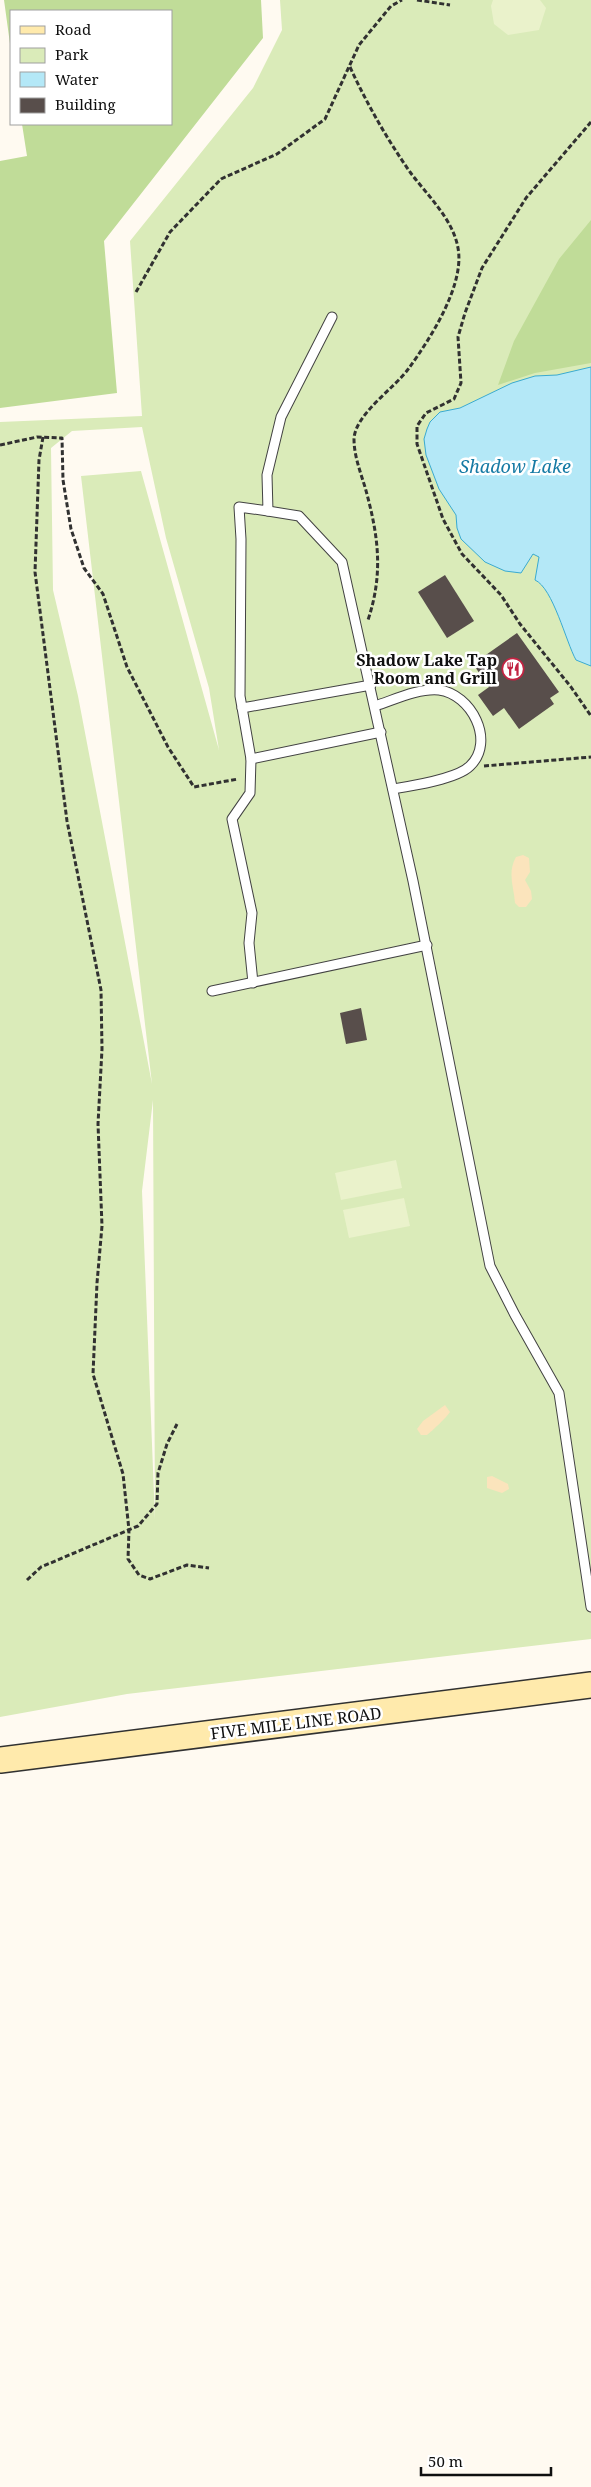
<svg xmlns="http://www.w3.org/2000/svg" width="591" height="2487" viewBox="0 0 591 2487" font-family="'Noto Serif',serif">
<rect width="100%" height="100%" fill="#fffaf1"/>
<path fill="#daebb9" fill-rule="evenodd" d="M 280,0 L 591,0 L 591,1639 L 127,1694 L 0,1717 L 0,422 L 142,416 L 130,241 L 253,88 L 282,30 ZM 142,427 L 166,538 L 209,688 L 219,750 L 141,471 L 81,476 L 152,1084 L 78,696 L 53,590 L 51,448 L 72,431 ZM 153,1100 L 153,1101 L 155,1520 L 142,1191 Z"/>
<g fill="#c0dc98">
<polygon points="4,0 261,0 263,38 104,241 117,393 0,408 0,161 27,156 22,124 171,124 171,11 11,11 11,51"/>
<polygon points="591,220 591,363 535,373 498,385 514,341 559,259"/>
</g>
<g fill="#fbe4bc">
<path d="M 523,855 L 529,858 L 530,872 L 525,880 L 531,891 L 532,899 L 526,907 L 519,907 L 515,903 C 514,887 507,873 516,857 Z"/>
<path d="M 445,1405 L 450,1412 C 446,1418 433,1430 427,1435 L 421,1435 L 417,1429 L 423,1421 Z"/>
<polygon points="492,1476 508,1484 509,1489 502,1493 487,1488 487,1477"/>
</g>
<g fill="#eaf2cb">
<polygon points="493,0 540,0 546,8 539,30 508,35 494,24 491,6"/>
<polygon points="396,1160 402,1188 341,1200 335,1173"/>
<polygon points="404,1198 410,1226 349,1238 343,1210"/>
</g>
<path fill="#b4e8f7" stroke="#3aaad0" d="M 591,367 L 591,666 L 576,660 C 566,642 553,588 535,580 L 539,557 L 533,554 L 521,573 L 505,571 L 485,562 L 461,539 L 457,528 L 456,515 L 439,489 L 426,455 L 424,439 L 427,429 L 430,422 L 440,412 L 460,408 L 512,383 L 535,376 L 557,375 Z"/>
<g fill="#584e4b">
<polygon points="445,575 474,621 447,638 418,592"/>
<polygon points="517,633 559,692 550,698 554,704 519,729 504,708 493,716 478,695 489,687 473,664"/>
<polygon points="361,1008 367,1040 346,1044 340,1013"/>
</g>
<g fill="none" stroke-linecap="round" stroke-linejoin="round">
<g stroke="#424242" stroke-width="11">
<g id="service">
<polyline points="268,511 299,516 342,562 413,881 490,1266 515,1315 559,1393 591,1607"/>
<path d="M 375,706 C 394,700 418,688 439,690 C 471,694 496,741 470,766 C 457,779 412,786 393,789"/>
<polyline points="242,708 371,685"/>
<polyline points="251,759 381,732"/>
<polyline points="253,983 249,943 252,913 232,819 250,793 251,759 240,696 241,539 239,507 268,511 267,475 281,417 332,317"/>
<polyline points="212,991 427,945"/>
</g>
</g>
<g stroke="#313131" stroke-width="28">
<polyline id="secondary" points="0,1760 591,1685"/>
</g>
<g stroke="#313131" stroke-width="3" stroke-dasharray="5 2.5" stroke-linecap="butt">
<polyline points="417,0 450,5"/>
<path d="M 350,67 C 367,104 387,139 410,172 C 427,195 453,219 458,248 C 465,285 430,339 409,368 C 395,388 355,414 354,439 C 354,455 360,471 365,487 C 378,534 384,572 368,620"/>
<polyline points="591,122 526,198 482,268 465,313 458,337 461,383 454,399 426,413 417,426 417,444 443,519 462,554 501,595 520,624 571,687 591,716"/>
<polyline points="136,292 170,232 221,179 277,154 325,119 359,45 391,6 402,0"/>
<polyline points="43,437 39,460 35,572 67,821 101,990 102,1049 98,1124 102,1226 97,1283 93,1374 123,1474 129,1530 128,1559 139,1575 150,1579 187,1565 209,1568"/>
<polyline points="0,445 37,437 62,438 63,480 71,529 84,568 103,594 127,667 168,747 194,787 238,779"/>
<polyline points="484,766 591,757"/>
<polyline points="27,1580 41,1567 138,1526 157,1504 158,1473 167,1444 177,1424"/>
</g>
<use href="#service" stroke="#fff" stroke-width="9"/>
<use href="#secondary" stroke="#ffeaac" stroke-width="25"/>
</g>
<defs>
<g id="restaurant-ring" transform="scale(1.125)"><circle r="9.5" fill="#fff" stroke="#c22342" stroke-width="1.5"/><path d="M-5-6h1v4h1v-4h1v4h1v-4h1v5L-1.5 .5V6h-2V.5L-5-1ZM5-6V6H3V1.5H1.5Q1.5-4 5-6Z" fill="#c22342"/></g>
</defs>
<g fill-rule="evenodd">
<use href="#restaurant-ring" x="513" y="669"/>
</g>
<g text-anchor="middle" stroke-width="5" stroke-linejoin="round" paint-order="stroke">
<g font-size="16" font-weight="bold" fill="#0f0f0f" stroke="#fff" text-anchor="end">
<text x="497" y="666">Shadow Lake Tap<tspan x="497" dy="18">Room and Grill</tspan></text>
</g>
<g font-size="16" fill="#0f0f0f" stroke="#fff">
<text transform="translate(296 1723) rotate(-7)" y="6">FIVE MILE LINE ROAD</text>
</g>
<g font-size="18" font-style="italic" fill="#157aa4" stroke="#fff">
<text x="515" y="473">Shadow Lake</text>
</g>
</g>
<rect x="10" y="10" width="162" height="115" fill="#ffffff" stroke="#9f9f9f"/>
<rect x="20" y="26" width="25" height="8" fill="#ffeaac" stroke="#9f9f9f"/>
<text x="55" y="35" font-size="15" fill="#0f0f0f">Road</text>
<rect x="20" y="48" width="25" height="15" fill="#daebb9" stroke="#9f9f9f"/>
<text x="55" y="60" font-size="15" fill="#0f0f0f">Park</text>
<rect x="20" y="72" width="25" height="15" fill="#b4e8f7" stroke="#9f9f9f"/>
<text x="55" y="85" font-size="15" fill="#0f0f0f">Water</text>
<rect x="20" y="98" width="25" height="15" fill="#584e4b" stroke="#9f9f9f"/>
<text x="55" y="110" font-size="15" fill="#0f0f0f">Building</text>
<path d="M421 2467v8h130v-8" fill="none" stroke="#0f0f0f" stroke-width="2.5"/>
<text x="428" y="2467" font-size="15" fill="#0f0f0f" stroke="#ffffff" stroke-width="4" paint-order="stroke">50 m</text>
</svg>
